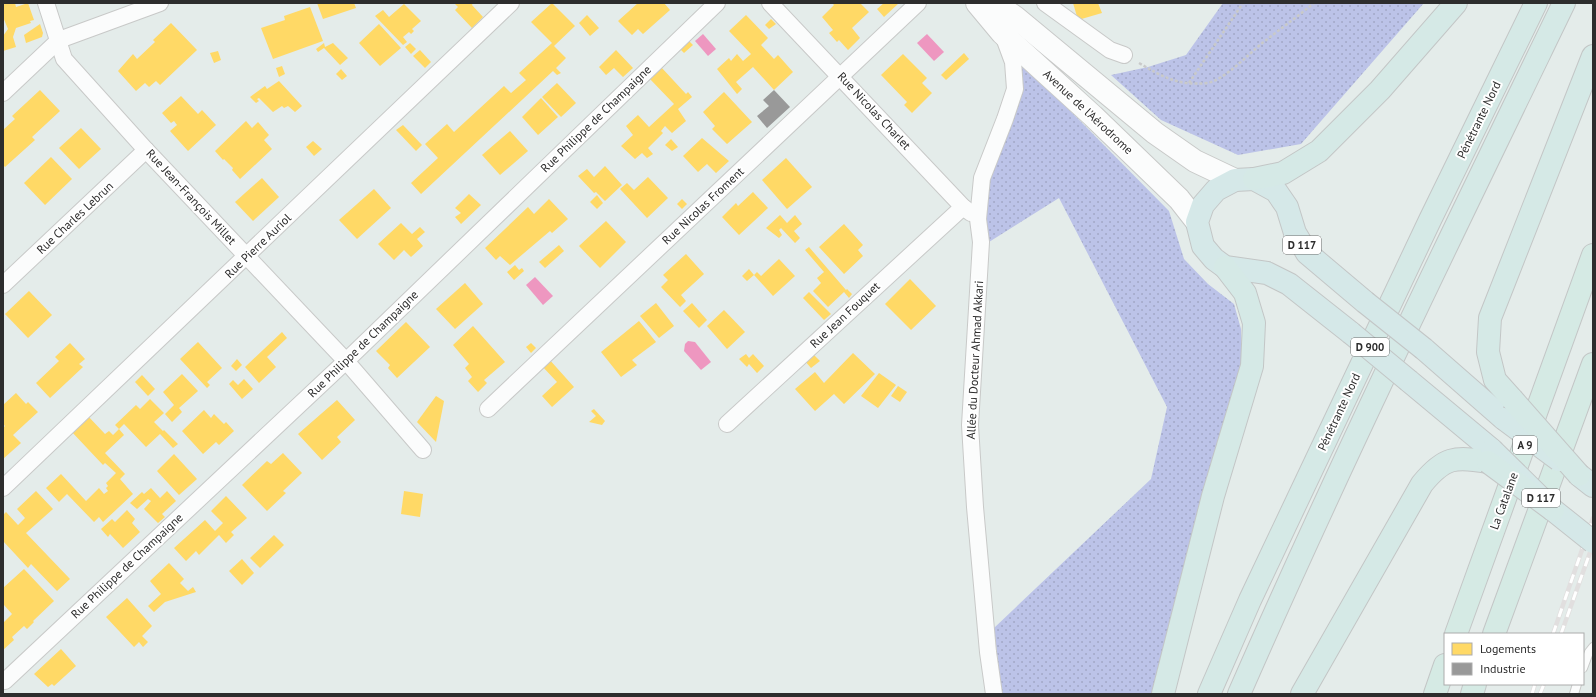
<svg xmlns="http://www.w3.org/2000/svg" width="1596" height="697" viewBox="0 0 1596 697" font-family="'PT Sans',sans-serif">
<defs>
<pattern id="grass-dots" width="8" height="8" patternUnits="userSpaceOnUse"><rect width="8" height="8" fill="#bcc3e8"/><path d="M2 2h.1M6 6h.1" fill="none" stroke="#a2a8c7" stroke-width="1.8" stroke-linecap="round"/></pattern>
</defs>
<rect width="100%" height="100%" fill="#e4ecea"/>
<g fill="url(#grass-dots)">
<polygon points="1223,3 1424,3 1301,144 1238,155 1161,120 1111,75 1148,67 1186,55"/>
<polygon points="1020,60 1169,211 1184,259 1208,284 1234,304 1241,329 1242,365 1203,493 1152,694 1002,694 994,628 1151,479 1167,407 1059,198 989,242 986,219 989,180"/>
</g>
<g fill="#ee97c0">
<polygon points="703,34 716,49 708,56 695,41"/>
<polygon points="927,34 944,52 934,61 917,43"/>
<polygon points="535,277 553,296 543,305 526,285"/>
<polygon points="688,341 695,342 711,362 701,370 684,351 685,344"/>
</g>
<g fill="#ffd966">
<polygon points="3,3 15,3 16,7 28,3 34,20 30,21 31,23 16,28 13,37 16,47 3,51 3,36 8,29 3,17"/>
<polygon points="317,3 354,3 356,8 323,19"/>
<polygon points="454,3 473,3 472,5 483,17 472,28 455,10 458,7"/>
<polygon points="552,3 575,26 554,46 566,58 556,68 561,73 557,75 553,71 421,194 411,183 438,158 425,144 447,124 454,132 504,86 511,93 526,80 519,73 552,43 531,22"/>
<polygon points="638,3 664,3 670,10 643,34 638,29 632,35 618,21"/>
<polygon points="832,3 860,3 869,12 852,28 860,38 848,50 839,40 837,42 829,33 833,30 822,17 834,5"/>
<polygon points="884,3 899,3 884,17 877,9"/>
<polygon points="1073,3 1098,3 1102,13 1078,20"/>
<polygon points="404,4 421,21 412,29 414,31 411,34 409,32 403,37 407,42 403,45 375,16 383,10 389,17"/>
<polygon points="310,7 323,41 273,59 261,28 285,20 284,16"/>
<polygon points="587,15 599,28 590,36 579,23"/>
<polygon points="746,15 768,38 761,45 774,59 778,55 793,72 774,90 753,67 736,82 742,89 737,94 717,69 729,58 731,61 737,54 743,61 751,54 729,31"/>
<polygon points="771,19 776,24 769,29 765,25"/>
<polygon points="171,23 197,50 160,85 156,81 149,87 145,83 136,91 118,71 133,54 137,59 155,42 153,40"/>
<polygon points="40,24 43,33 42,37 26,43 24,35"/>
<polygon points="379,24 401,48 380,66 359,43"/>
<polygon points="689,41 693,45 684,53 680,49"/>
<polygon points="324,43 325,47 333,43 348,58 340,65 324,48 318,52 316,49"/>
<polygon points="410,43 416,49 411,54 405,47"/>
<polygon points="420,50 431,62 425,68 413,56"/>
<polygon points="616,50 633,68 623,77 614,68 606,75 599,67"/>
<polygon points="218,51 221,60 214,63 210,53"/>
<polygon points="964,53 969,59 946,80 941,75"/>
<polygon points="903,54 927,78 922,83 932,93 912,113 904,105 907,102 881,75"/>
<polygon points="282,66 285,74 279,77 276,68"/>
<polygon points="661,67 686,94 688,92 692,97 678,109 686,121 672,133 665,126 661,131 663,133 648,148 653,154 647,158 642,153 635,159 621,146 633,135 626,126 638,115 649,127 674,104 649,78"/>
<polygon points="341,69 347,76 342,80 336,74"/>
<polygon points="279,81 302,106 295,112 288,106 284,108 282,106 273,112 259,98 257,99 259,101 256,103 250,97 265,86 267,89"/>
<polygon points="557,83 576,103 561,117 542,97"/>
<polygon points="40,90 60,111 32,137 35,140 5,167 3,165 3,130 15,119 12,116"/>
<polygon points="724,92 752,122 727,144 712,129 715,126 703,112"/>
<polygon points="181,96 198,114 202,110 216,125 188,151 170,131 177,125 174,121 171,123 162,113"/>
<polygon points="541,98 558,117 538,135 522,117"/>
<polygon points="246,121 252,128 258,122 269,135 264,140 272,149 240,179 232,170 233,168 224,159 223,160 215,151"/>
<polygon points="403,125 422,145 416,151 396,130"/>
<polygon points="81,128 101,149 79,169 59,148"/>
<polygon points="510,131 528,151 500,175 482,155"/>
<polygon points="702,138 729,161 716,173 707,164 698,172 683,156"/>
<polygon points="671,139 678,147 672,151 665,145"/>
<polygon points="313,141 322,149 314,156 306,147"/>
<polygon points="51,157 72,179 45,205 24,183"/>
<polygon points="786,158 812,187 787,209 762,180"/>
<polygon points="605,166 622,185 605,201 596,192 594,193 578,176 587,169 594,177"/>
<polygon points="648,177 668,198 647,218 620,189 627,183 634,190"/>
<polygon points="262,178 279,197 253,221 235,202"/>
<polygon points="374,189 391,208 357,239 339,220"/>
<polygon points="753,192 768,208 739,235 722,217 736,203 738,206"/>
<polygon points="469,194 481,205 461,224 455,217 461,213 455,208"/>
<polygon points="597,195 603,203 597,209 590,202"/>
<polygon points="549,199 568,219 552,233 550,231 510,265 500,256 496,260 485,248 528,207 534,214"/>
<polygon points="682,199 687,204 682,209 677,204"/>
<polygon points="780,215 787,223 795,215 802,224 794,231 800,238 795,243 781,228 779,230 782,235 779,238 766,228"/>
<polygon points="606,221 626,242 600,268 579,246"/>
<polygon points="401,223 412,234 420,227 425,232 417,239 423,246 411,257 404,250 394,260 378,244"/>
<polygon points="844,224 863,245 858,250 863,256 844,274 819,247"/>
<polygon points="559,245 564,251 545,268 539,262"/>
<polygon points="809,247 846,290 847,289 852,294 849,298 844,292 828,307 813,291 821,283 817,278 824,272 805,250"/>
<polygon points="686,254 704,274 681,295 686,301 680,307 661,287 668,280 663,275"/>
<polygon points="779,259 795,276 773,296 754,275 747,281 742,276 749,269 754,275 757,272 761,276"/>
<polygon points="515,265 519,270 522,268 524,271 514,280 507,272"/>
<polygon points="910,279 936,306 911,330 885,304"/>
<polygon points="465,283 483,304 455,329 436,309"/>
<polygon points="29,291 52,315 28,338 5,314"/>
<polygon points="809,292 831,314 824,320 803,298"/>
<polygon points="656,303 674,326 659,338 640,316"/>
<polygon points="692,303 707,320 699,328 683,311"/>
<polygon points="724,310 745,332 727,349 707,326"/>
<polygon points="639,321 656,342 632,360 637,365 621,377 601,352"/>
<polygon points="406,322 430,347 397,378 388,368 390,365 376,351"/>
<polygon points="473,326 505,362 484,380 487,383 478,392 468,381 472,377 465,368 469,364 453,345"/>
<polygon points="282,332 287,338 267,357 276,367 259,383 245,367"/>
<polygon points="198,342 222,368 207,382 210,385 207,388 180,359"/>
<polygon points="70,343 85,359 79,364 83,367 50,398 36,383 59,361 55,357"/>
<polygon points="531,343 536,348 531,353 526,347"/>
<polygon points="812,353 820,361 811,368 804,360"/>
<polygon points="853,353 875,374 844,404 834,394 815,411 795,389 815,372 824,383"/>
<polygon points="746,354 749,358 753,354 764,366 757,373 749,364 747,367 739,359"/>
<polygon points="548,358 574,387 552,407 542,396 557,382 541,365"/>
<polygon points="237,359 242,365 236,371 231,366"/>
<polygon points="879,373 896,385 878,408 861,396"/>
<polygon points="182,374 198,391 179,408 182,412 172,422 165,414 174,405 163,392"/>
<polygon points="142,375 155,389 148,396 135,382"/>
<polygon points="244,379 253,389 242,399 229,384 233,380 238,385"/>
<polygon points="898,386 907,392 900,402 891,396"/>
<polygon points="16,393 26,404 28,402 38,412 13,435 21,443 3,459 3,428 5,426 3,424 3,405"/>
<polygon points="436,396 444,401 436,442 417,422"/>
<polygon points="150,399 164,413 154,422 163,431 164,430 178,444 173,448 160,434 146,447 124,424 119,429 115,425 136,405 140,409"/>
<polygon points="337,400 355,420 337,437 341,442 322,460 298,434"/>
<polygon points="594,409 605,421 602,425 589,422 596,416 591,411"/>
<polygon points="204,410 211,418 214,414 224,424 226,422 234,431 219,445 216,442 203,454 182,431"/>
<polygon points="86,414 105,434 109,431 113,435 119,429 124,435 105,453 125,474 120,479 133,494 103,522 99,517 94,522 67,494 59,502 46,488 61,474 86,501 99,488 104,494 108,491 106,488 108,486 106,483 116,473 105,463 103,465 71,431"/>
<polygon points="283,453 302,473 283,491 286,493 267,511 242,485 267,461 271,464"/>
<polygon points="174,454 197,479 179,495 157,471"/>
<polygon points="151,488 160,498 167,491 176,501 162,514 165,517 158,523 144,509 151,501 148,499 137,509 130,503 142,492 144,494"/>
<polygon points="36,491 53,509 26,533 70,579 57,591 31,564 28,568 3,541 3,515 6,512 18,525 25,518 17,509"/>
<polygon points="404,491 423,494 420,517 401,514"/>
<polygon points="226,496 247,518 231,532 234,535 226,543 219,535 199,555 196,551 186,561 174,548 205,520 215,531 223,523 211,511"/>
<polygon points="127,510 135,519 132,523 140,532 123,548 110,534 108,537 101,529 112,519 115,522"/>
<polygon points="274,535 284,545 260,568 250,558"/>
<polygon points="242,559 254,573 242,585 229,571"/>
<polygon points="169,563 184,579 180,583 188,591 193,587 196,592 165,602 154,612 148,606 161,594 150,581"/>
<polygon points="24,569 54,601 33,621 34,622 27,629 24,626 12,637 14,640 3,650 3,623 12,614 4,605 3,607 3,588"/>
<polygon points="127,598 152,626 142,636 148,642 143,647 139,642 134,647 106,617"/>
<polygon points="61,649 76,666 54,686 52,684 48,687 34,674"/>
</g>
<polygon fill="#999" points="774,90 790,107 767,128 757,116 769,106 763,100"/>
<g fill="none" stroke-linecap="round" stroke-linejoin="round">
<g stroke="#c8c9c8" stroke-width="10">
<g id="service">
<polyline points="1583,668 1589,652 1593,647"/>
<polyline points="1574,694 1577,684"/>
</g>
</g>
<g stroke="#c8c9c8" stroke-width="18">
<g id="minor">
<polyline points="46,3 64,59 146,150 346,361 423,450"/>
<polyline points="770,3 963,207 971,213"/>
<polyline points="1045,3 1110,50 1124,55"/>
<polyline points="3,93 59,40 160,3"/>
<polyline points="3,285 146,150"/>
<polyline points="488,409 918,3"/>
<polyline points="727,424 963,207"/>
<polyline points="3,488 511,3"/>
<polyline points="5,681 346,361 717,3"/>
<polyline points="994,694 988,652 975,507 970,425 981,242 978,219 982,178 1005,119 1015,89 1013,62 1003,35"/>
</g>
</g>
<g stroke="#c8c9c8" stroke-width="24">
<g id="secondary">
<polyline points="977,3 1002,33 1093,116 1179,199 1197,222"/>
<polyline points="995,3 1015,17 1155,133 1195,161 1235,180"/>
</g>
</g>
<g stroke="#c3c6c6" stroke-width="24">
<g id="primary">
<polyline points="1351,333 1289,284 1267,273 1225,267 1214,259 1203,246 1197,222 1203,205 1216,190 1235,180 1254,179 1276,191 1287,207 1295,233 1307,253 1365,302"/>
<polyline points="1424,349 1504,419"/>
<polyline points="1409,381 1492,450"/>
<polyline points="1579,475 1593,486"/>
</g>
</g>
<g stroke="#c3c6c6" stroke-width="24">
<g id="trunk">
<polyline points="1254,179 1283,173 1319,151 1380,90 1456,3"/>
<polyline points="1512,399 1495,380 1488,352 1490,318 1593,56"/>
<polyline points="1163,694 1213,496 1252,366 1254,323 1245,293 1225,267"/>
<polyline points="1209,694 1250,600 1430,220 1536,3"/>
<path d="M 1239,694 C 1341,461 1453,232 1564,3"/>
<path d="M 1302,694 L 1422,484 C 1444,457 1455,456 1488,462"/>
</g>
</g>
<g stroke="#c3c6c6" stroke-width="24">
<g id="motorway">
<polyline points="1456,634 1593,255"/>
<polyline points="1494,634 1593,364"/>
<polyline points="1435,694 1445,665"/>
<polyline points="1472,694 1475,684"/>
</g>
</g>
<g stroke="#c9caca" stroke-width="2.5" stroke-dasharray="3 2" stroke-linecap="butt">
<path d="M 1139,63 C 1163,77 1178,86 1207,83 C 1223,81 1249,54 1261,44 C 1279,30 1297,17 1314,3"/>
<polyline points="1189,83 1243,3"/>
</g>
<use href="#service" stroke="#fbfcfc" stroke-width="8"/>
<use href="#minor" stroke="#fbfcfc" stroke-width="16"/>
<use href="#secondary" stroke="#fbfcfc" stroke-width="22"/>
<use href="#primary" stroke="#d5e8e8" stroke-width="22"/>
<use href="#trunk" stroke="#d5e9e6" stroke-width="22"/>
<use href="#motorway" stroke="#d5eae4" stroke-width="22"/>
<g stroke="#e1dfdf" stroke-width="4.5">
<g id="rail">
<polyline points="1553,634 1593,518"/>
<polyline points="1561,634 1593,544"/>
<polyline points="1532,694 1535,684"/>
<polyline points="1540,694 1544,684"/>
</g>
</g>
<use href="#rail" stroke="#fff" stroke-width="3" stroke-dasharray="9" stroke-linecap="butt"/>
<g stroke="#c3c6c6" stroke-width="24" stroke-linecap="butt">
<g id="primary-bridge">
<polyline points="1365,302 1424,349"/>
<polyline points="1351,333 1409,381"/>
<polyline points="1504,419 1559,460"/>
<polyline points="1492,450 1553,510 1593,542"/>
</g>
</g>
<g stroke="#c3c6c6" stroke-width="24" stroke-linecap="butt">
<g id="trunk-bridge">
<polyline points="1512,399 1579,475"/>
<polyline points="1488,462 1553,510"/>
</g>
</g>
<use href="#primary-bridge" stroke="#d5e8e8" stroke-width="22"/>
<use href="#trunk-bridge" stroke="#d5e9e6" stroke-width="22"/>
</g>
<g text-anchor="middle" stroke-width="4" stroke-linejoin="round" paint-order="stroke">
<g fill="#fff" stroke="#6c6c6c" stroke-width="1">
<rect x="1283" y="236" width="38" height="18" rx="3"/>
<rect x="1351" y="338" width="38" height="18" rx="3"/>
<rect x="1513" y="436" width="24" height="18" rx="3"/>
<rect x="1522" y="489" width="38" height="18" rx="3"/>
</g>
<g font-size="11" font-weight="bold" fill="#2d2d2d">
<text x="1302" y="249">D 117</text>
<text x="1370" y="351">D 900</text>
<text x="1525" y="449">A 9</text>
<text x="1541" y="502">D 117</text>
</g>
<g font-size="12" fill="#2d2d2d" stroke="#fff">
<text transform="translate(874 111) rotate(47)" y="4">Rue Nicolas Charlet</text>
<text transform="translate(1088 112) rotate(43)" y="4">Avenue de l'Aérodrome</text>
<text transform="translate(596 119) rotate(-44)" y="4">Rue Philippe de Champaigne</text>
<text transform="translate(1479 120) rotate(-64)" y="4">Pénétrante Nord</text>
<text transform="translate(191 197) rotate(47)" y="4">Rue Jean-François Millet</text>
<text transform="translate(703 206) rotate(-43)" y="4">Rue Nicolas Froment</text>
<text transform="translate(75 218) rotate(-43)" y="4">Rue Charles Lebrun</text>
<text transform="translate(258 246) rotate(-44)" y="4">Rue Pierre Auriol</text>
<text transform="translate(845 315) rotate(-43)" y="4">Rue Jean Fouquet</text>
<text transform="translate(363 344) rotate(-44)" y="4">Rue Philippe de Champaigne</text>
<text transform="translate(975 360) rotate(-87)" y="4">Allée du Docteur Ahmad Akkari</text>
<text transform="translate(1339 412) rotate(-65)" y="4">Pénétrante Nord</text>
<text transform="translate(1504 501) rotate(-70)" y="4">La Catalane</text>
<text transform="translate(127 566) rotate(-43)" y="4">Rue Philippe de Champaigne</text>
</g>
</g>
<rect width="1596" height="697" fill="none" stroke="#2d2d2d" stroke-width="8"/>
<rect x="1444" y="633" width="140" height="52" fill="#ffffff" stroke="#ababab"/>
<rect x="1452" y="643" width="20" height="12" fill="#ffd966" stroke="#ababab"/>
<text x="1480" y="653" font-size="12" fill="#2d2d2d">Logements</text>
<rect x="1452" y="663" width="20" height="12" fill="#999999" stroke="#ababab"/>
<text x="1480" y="673" font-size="12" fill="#2d2d2d">Industrie</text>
</svg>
